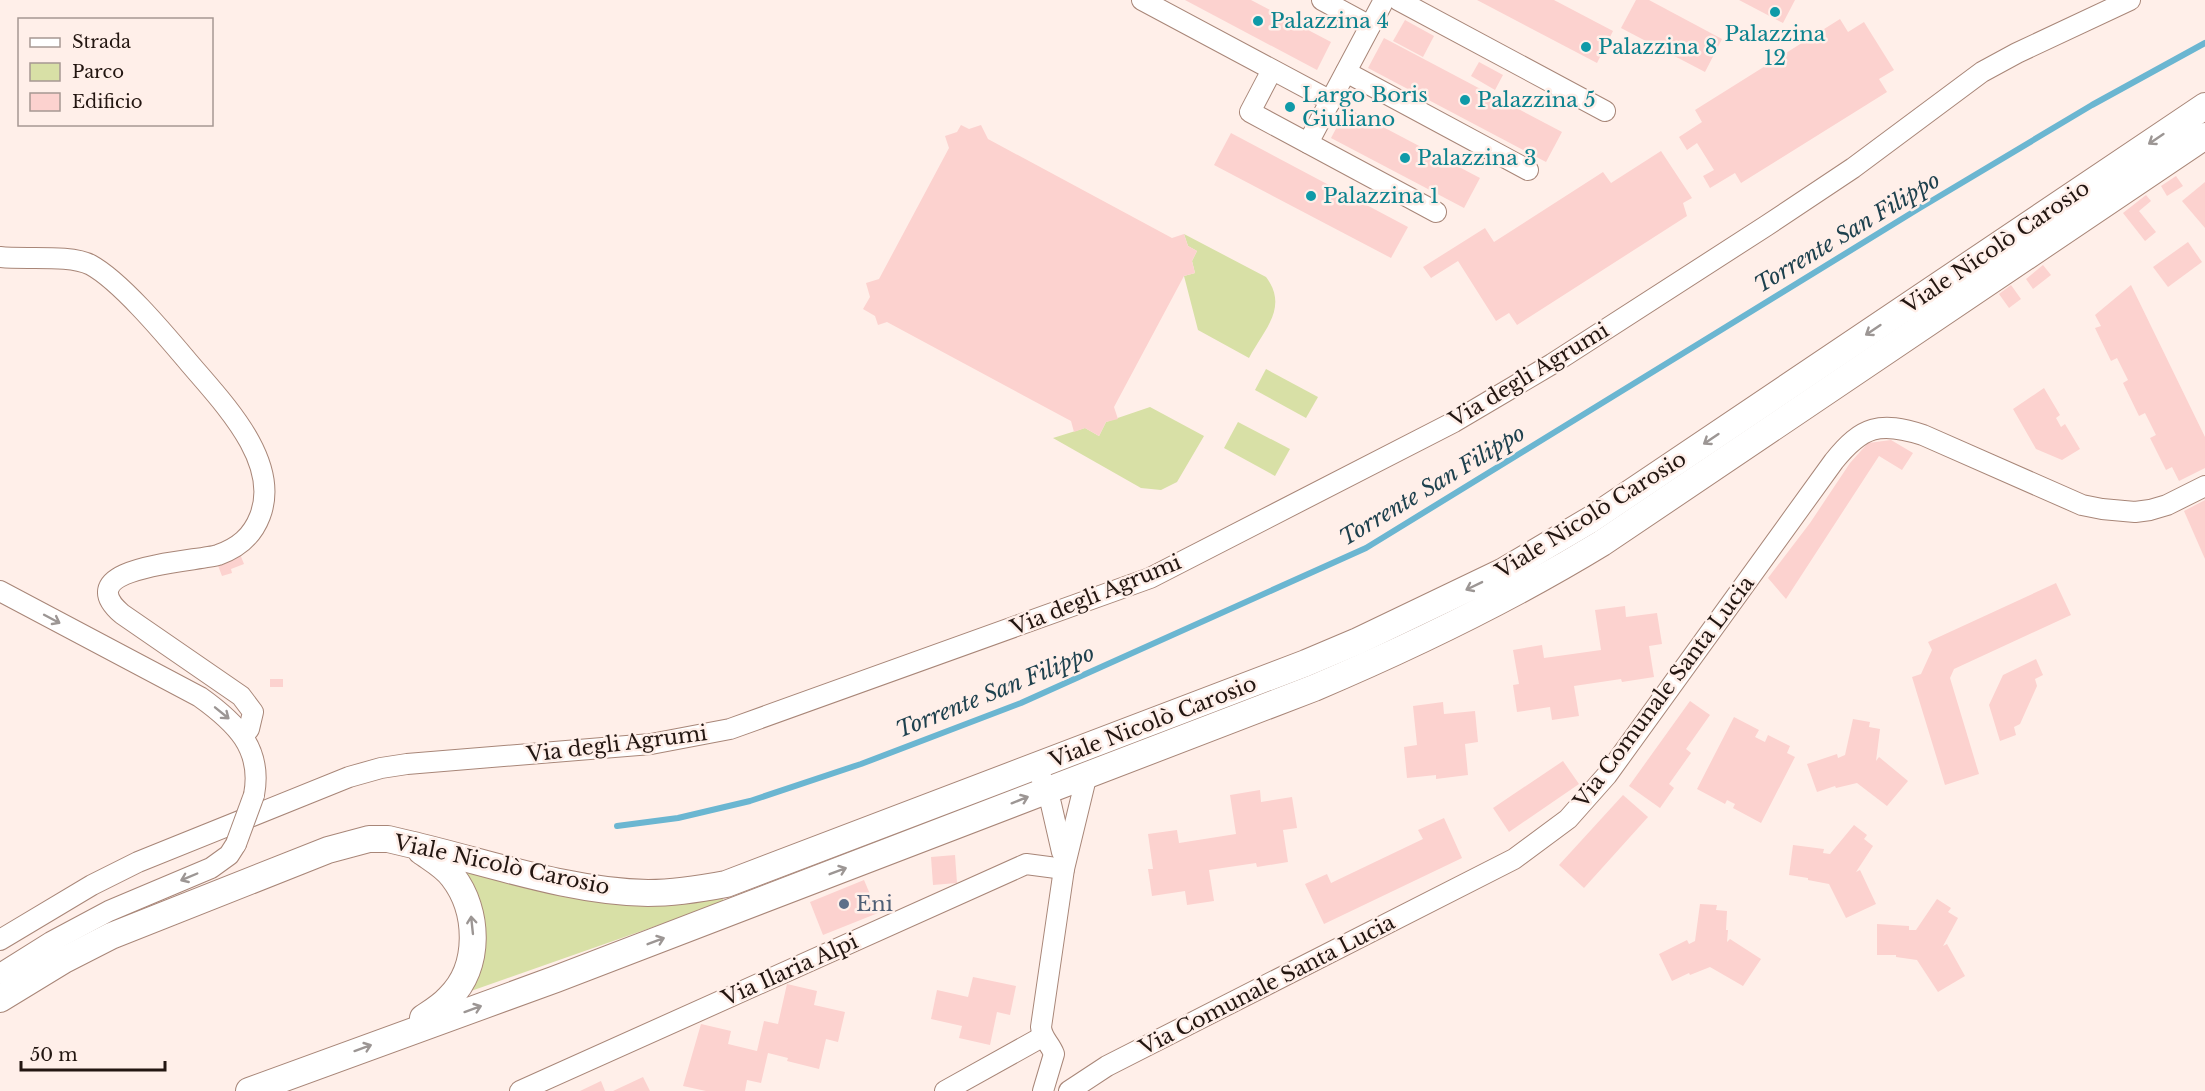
<svg xmlns="http://www.w3.org/2000/svg" width="2205" height="1091" viewBox="0 0 2205 1091" font-family="'Libre Baskerville',serif">
<rect width="100%" height="100%" fill="#ffefe9"/>
<g fill="#d8e0a6">
<path d="M 1184,234 L 1266,277 C 1289,307 1264,330 1249,358 L 1198,330 L 1184,276 L 1195,273 L 1192,261 L 1197,251 L 1188,246 Z"/>
<polygon points="1266,369 1318,397 1306,418 1255,390"/>
<polygon points="1150,407 1204,436 1177,482 1161,490 1141,488 1053,438 1085,428 1099,436 1106,422"/>
<polygon points="1238,422 1290,449 1275,476 1224,448"/>
<path d="M 466,871 L 609,903 L 637,906 L 663,906 L 722,897 L 724,902 L 471,991 C 491,947 491,913 466,871 Z"/>
</g>
<g fill="none" stroke-linecap="round" stroke-linejoin="round">
<polyline stroke="#6bb6d1" stroke-width="6" points="617,826 678,818 750,801 861,764 1021,703 1366,548 1918,209 2092,105 2205,43"/>
</g>
<g fill="#fcd2cf">
<polygon points="1185,0 1251,0 1331,42 1317,70"/>
<polygon points="1477,0 1554,0 1613,31 1597,63"/>
<polygon points="1636,0 1649,0 1722,39 1705,72 1621,28"/>
<polygon points="1739,0 1795,0 1783,23"/>
<polygon points="1840,19 1848,32 1864,22 1894,70 1879,79 1887,92 1741,183 1735,173 1710,188 1703,176 1714,170 1697,143 1687,150 1679,137 1702,122 1695,110"/>
<polygon points="1405,20 1434,36 1423,57 1393,41"/>
<polygon points="1384,38 1562,132 1546,162 1368,68"/>
<polygon points="1479,62 1503,75 1495,90 1471,76"/>
<polygon points="1347,108 1480,178 1464,208 1331,138"/>
<polygon points="961,125 969,129 981,125 988,139 1172,238 1184,234 1188,246 1197,251 1192,261 1195,273 1184,276 1114,407 1118,419 1106,422 1099,436 1085,428 1074,432 1071,421 887,322 878,325 875,316 863,309 870,297 866,283 879,279 949,148 945,136 957,132"/>
<polygon points="1231,133 1408,227 1391,258 1214,165"/>
<polygon points="1661,151 1692,198 1683,203 1687,216 1517,325 1509,313 1496,321 1458,261 1431,278 1423,267 1485,228 1494,242 1603,172 1611,183"/>
<polygon points="2176,176 2183,186 2167,196 2161,186"/>
<polygon points="2205,182 2205,228 2182,201"/>
<polygon points="2146,195 2151,201 2139,211 2156,232 2145,241 2123,213"/>
<polygon points="2188,242 2202,262 2168,287 2153,267"/>
<polygon points="2043,265 2051,275 2033,289 2026,279"/>
<polygon points="2011,285 2021,299 2009,308 1999,294"/>
<polygon points="2131,285 2205,437 2205,468 2179,481 2172,467 2166,470 2150,438 2156,435 2145,413 2139,416 2123,383 2128,380 2117,358 2111,361 2095,328 2101,326 2095,315"/>
<polygon points="2044,388 2060,415 2056,418 2061,427 2065,424 2080,449 2062,460 2036,449 2013,409"/>
<polygon points="1891,440 1913,453 1902,470 1879,456 1786,599 1768,578 1810,523 1850,463 1868,443"/>
<polygon points="2205,500 2205,559 2184,511"/>
<polygon points="240,554 244,564 231,569 232,573 222,576 217,563"/>
<polygon points="2056,583 2071,615 1954,669 1950,678 1979,774 1945,785 1912,677 1921,674 1932,650 1928,642"/>
<polygon points="1625,606 1626,617 1657,613 1662,644 1649,646 1654,677 1622,682 1621,679 1574,686 1579,716 1552,720 1550,707 1517,712 1513,685 1519,684 1513,650 1542,645 1544,658 1601,650 1595,610"/>
<polygon points="2036,659 2043,675 2035,679 2037,686 2020,724 2014,727 2016,735 2000,741 1989,705 2003,675"/>
<rect x="270" y="679" width="13" height="8"/>
<polygon points="1690,701 1710,715 1686,749 1691,753 1669,784 1674,788 1660,808 1629,786"/>
<polygon points="1443,702 1444,714 1475,711 1478,742 1465,744 1468,775 1436,779 1436,775 1407,778 1404,747 1417,745 1413,706"/>
<polygon points="1734,717 1759,730 1755,737 1765,742 1768,735 1790,746 1787,753 1795,757 1761,823 1733,808 1735,804 1727,800 1725,804 1697,789"/>
<polygon points="1853,719 1870,722 1869,727 1880,729 1876,761 1879,757 1908,781 1887,806 1857,783 1836,788 1835,786 1817,792 1807,764 1837,754 1838,758 1845,755"/>
<polygon points="1563,761 1579,784 1509,832 1493,808"/>
<polygon points="1260,790 1261,802 1292,797 1297,828 1283,830 1288,862 1257,867 1256,863 1209,870 1214,901 1187,905 1185,891 1152,896 1148,869 1153,869 1148,834 1177,830 1179,843 1236,834 1230,795"/>
<polygon points="1623,795 1648,817 1584,888 1559,865"/>
<polygon points="1444,818 1462,858 1324,924 1305,884 1327,874 1331,883 1423,839 1418,830"/>
<polygon points="1854,825 1867,835 1864,839 1873,846 1856,872 1860,870 1876,904 1846,918 1829,884 1808,880 1808,878 1789,875 1793,845 1824,849 1823,853 1830,854"/>
<polygon points="955,855 957,883 933,885 931,857"/>
<polygon points="864,880 878,913 823,935 810,902"/>
<polygon points="1937,899 1951,908 1948,912 1958,918 1943,946 1947,944 1965,976 1938,992 1917,960 1896,957 1896,955 1877,955 1877,924 1909,926 1909,930 1916,930"/>
<polygon points="1700,904 1717,905 1716,910 1727,911 1726,930 1728,930 1727,942 1730,939 1761,959 1743,986 1710,967 1690,975 1689,973 1672,981 1659,954 1687,940 1689,944 1695,941"/>
<polygon points="973,977 1016,986 1010,1015 997,1012 990,1045 959,1038 962,1026 931,1019 937,990 968,997"/>
<polygon points="787,984 817,991 814,1005 845,1012 838,1042 826,1039 819,1069 787,1061 788,1058 768,1053 761,1083 747,1080 745,1091 706,1091 683,1086 701,1024 731,1031 728,1044 757,1051 764,1021 778,1024"/>
<polygon points="643,1077 650,1091 613,1091"/>
<polygon points="601,1081 605,1091 580,1091"/>
</g>
<g fill="none" stroke-linecap="round" stroke-linejoin="round">
<g stroke="#a88678" stroke-width="22">
<g id="minor">
<polyline points="1142,0 1331,101"/>
<polyline points="1322,0 1370,26"/>
<polyline points="1398,0 1605,111"/>
<polyline points="1272,70 1250,112 1436,212"/>
<polyline points="1346,72 1528,170"/>
<polyline points="1308,143 1384,0"/>
<path d="M 0,257 C 25,260 70,254 91,265 C 120,281 163,332 185,358 C 218,398 282,459 260,516 C 252,537 238,548 218,555 C 194,562 66,566 122,614 L 241,696 L 253,712 L 249,729 L 243,736"/>
<path d="M 0,591 L 200,697 C 235,722 263,748 254,795"/>
<polyline points="1037,766 1051,804 1062,852 1066,857"/>
<polyline points="0,940 92,885 138,862 349,777 381,768 407,764 651,744 730,729 1150,578 1454,422 1552,364 1766,226 1853,168 1982,72 2017,53 2130,0"/>
<polyline points="0,974 51,942 109,911 211,868 229,855 236,844"/>
<polyline points="520,1091 1026,864 1064,869"/>
<polyline points="945,1091 1042,1037"/>
<path d="M 1043,1091 L 1054,1054 C 1050,1043 1042,1039 1041,1027 L 1064,869 L 1087,774"/>
<path d="M 1069,1091 L 1107,1066 L 1514,859 L 1568,819 L 1607,775 L 1834,461 C 1862,426 1880,421 1923,435 L 2082,505 L 2102,509 L 2135,512 L 2150,510 L 2167,505 L 2205,486"/>
</g>
</g>
<g stroke="#a88678" stroke-width="28">
<g id="major">
<path d="M 421,851 C 432,859 445,866 453,877 C 479,911 481,967 449,998 C 442,1006 432,1012 423,1018"/>
<path d="M 0,999 L 64,960 L 111,936 L 328,850 L 369,839 L 388,839 L 409,844 C 487,862 569,892 648,893 C 675,893 700,889 726,884 L 1306,663 L 1358,641 L 1502,572 L 1590,520 L 2205,106"/>
<path d="M 249,1091 L 556,979 L 1314,688 C 1413,646 1510,599 1602,543 L 2205,136"/>
</g>
</g>
<use href="#minor" stroke="#fff" stroke-width="20"/>
<use href="#major" stroke="#fff" stroke-width="26"/>
<g stroke="#a88678" stroke-width="22" stroke-linecap="butt">
<polyline id="minor-bridge" points="236,844 254,795"/>
</g>
<use href="#minor-bridge" stroke="#fff" stroke-width="20"/>
</g>
<defs><path id="oneway-shaft" d="M-6 0H5M1.5-3L5.5 0L1.5 3" fill="none" stroke-width="1.6" stroke-linecap="round" stroke-linejoin="round" transform="scale(1.5)"/></defs>
<g stroke="#9c9694">
<use href="#oneway-shaft" transform="translate(2156 139) rotate(146)"/>
<use href="#oneway-shaft" transform="translate(1873 330) rotate(146)"/>
<use href="#oneway-shaft" transform="translate(1711 439) rotate(146)"/>
<use href="#oneway-shaft" transform="translate(1474 586) rotate(154)"/>
<use href="#oneway-shaft" transform="translate(52 619) rotate(28)"/>
<use href="#oneway-shaft" transform="translate(222 713) rotate(39)"/>
<use href="#oneway-shaft" transform="translate(1020 800) rotate(-22)"/>
<use href="#oneway-shaft" transform="translate(838 871) rotate(-21)"/>
<use href="#oneway-shaft" transform="translate(189 877) rotate(157)"/>
<use href="#oneway-shaft" transform="translate(472 925) rotate(-96)"/>
<use href="#oneway-shaft" transform="translate(656 941) rotate(-21)"/>
<use href="#oneway-shaft" transform="translate(473 1009) rotate(-20)"/>
<use href="#oneway-shaft" transform="translate(363 1048) rotate(-20)"/>
</g>
<g fill="#0f9aa8" stroke="#ffefe9" stroke-width="2">
<circle cx="1775" cy="12" r="6"/>
<circle cx="1258" cy="21" r="6"/>
<circle cx="1586" cy="47" r="6"/>
<circle cx="1465" cy="100" r="6"/>
<circle cx="1290" cy="107" r="6"/>
<circle cx="1405" cy="158" r="6"/>
<circle cx="1311" cy="196" r="6"/>
</g>
<circle fill="#5c6f8a" stroke="#ffefe9" stroke-width="2" cx="844" cy="904" r="6"/>
<g text-anchor="middle" stroke-width="5" stroke-linejoin="round" paint-order="stroke">
<g font-size="21" fill="#0d838f" stroke="#ffefe9" text-anchor="start">
<text x="1270" y="28">Palazzina 4</text>
<text x="1775" y="41" text-anchor="middle">Palazzina<tspan x="1775" dy="24">12</tspan></text>
<text x="1598" y="54">Palazzina 8</text>
<text x="1302" y="102">Largo Boris<tspan x="1302" dy="24">Giuliano</tspan></text>
<text x="1477" y="107">Palazzina 5</text>
<text x="1417" y="165">Palazzina 3</text>
<text x="1323" y="203">Palazzina 1</text>
</g>
<g font-size="21" fill="#231611" stroke="#ffefe9">
<text transform="translate(1996 247) rotate(-34)" y="7">Viale Nicolò Carosio</text>
<text transform="translate(1529 375) rotate(-31)" y="7">Via degli Agrumi</text>
<text transform="translate(1591 515) rotate(-32)" y="7">Viale Nicolò Carosio</text>
<text transform="translate(1096 595) rotate(-22)" y="7">Via degli Agrumi</text>
<text transform="translate(1664 692) rotate(-53)" y="7">Via Comunale Santa Lucia</text>
<text transform="translate(1153 722) rotate(-21)" y="7">Viale Nicolò Carosio</text>
<text transform="translate(617 744) rotate(-7)" y="7">Via degli Agrumi</text>
<text transform="translate(502 865) rotate(12)" y="7">Viale Nicolò Carosio</text>
<text transform="translate(790 970) rotate(-24)" y="7">Via Ilaria Alpi</text>
<text transform="translate(1267 985) rotate(-27)" y="7">Via Comunale Santa Lucia</text>
</g>
<g font-size="21" fill="#4e5e75" stroke="#ffefe9" text-anchor="start">
<text x="856" y="911">Eni</text>
</g>
<g font-size="22" font-style="italic" fill="#1e414e" stroke="#ffefe9">
<text transform="translate(1847 232) rotate(-31)" y="8">Torrente San Filippo</text>
<text transform="translate(1432 485) rotate(-31)" y="8">Torrente San Filippo</text>
<text transform="translate(995 691) rotate(-22)" y="8">Torrente San Filippo</text>
</g>
</g>
<rect x="18" y="18" width="195" height="108" fill="#ffefe9" stroke="#a79893" stroke-width="1.5"/>
<rect x="30" y="38" width="30" height="9" fill="#ffffff" stroke="#a79893" stroke-width="1.5"/>
<text x="72" y="48" font-size="18" fill="#231611">Strada</text>
<rect x="30" y="63" width="30" height="18" fill="#d8e0a6" stroke="#a79893" stroke-width="1.5"/>
<text x="72" y="78" font-size="18" fill="#231611">Parco</text>
<rect x="30" y="93" width="30" height="18" fill="#fcd2cf" stroke="#a79893" stroke-width="1.5"/>
<text x="72" y="108" font-size="18" fill="#231611">Edificio</text>
<path d="M21 1061v9h144v-9" fill="none" stroke="#231611" stroke-width="3"/>
<text x="30" y="1061" font-size="18" fill="#231611" stroke="#ffefe9" stroke-width="4.5" paint-order="stroke">50 m</text>
</svg>
